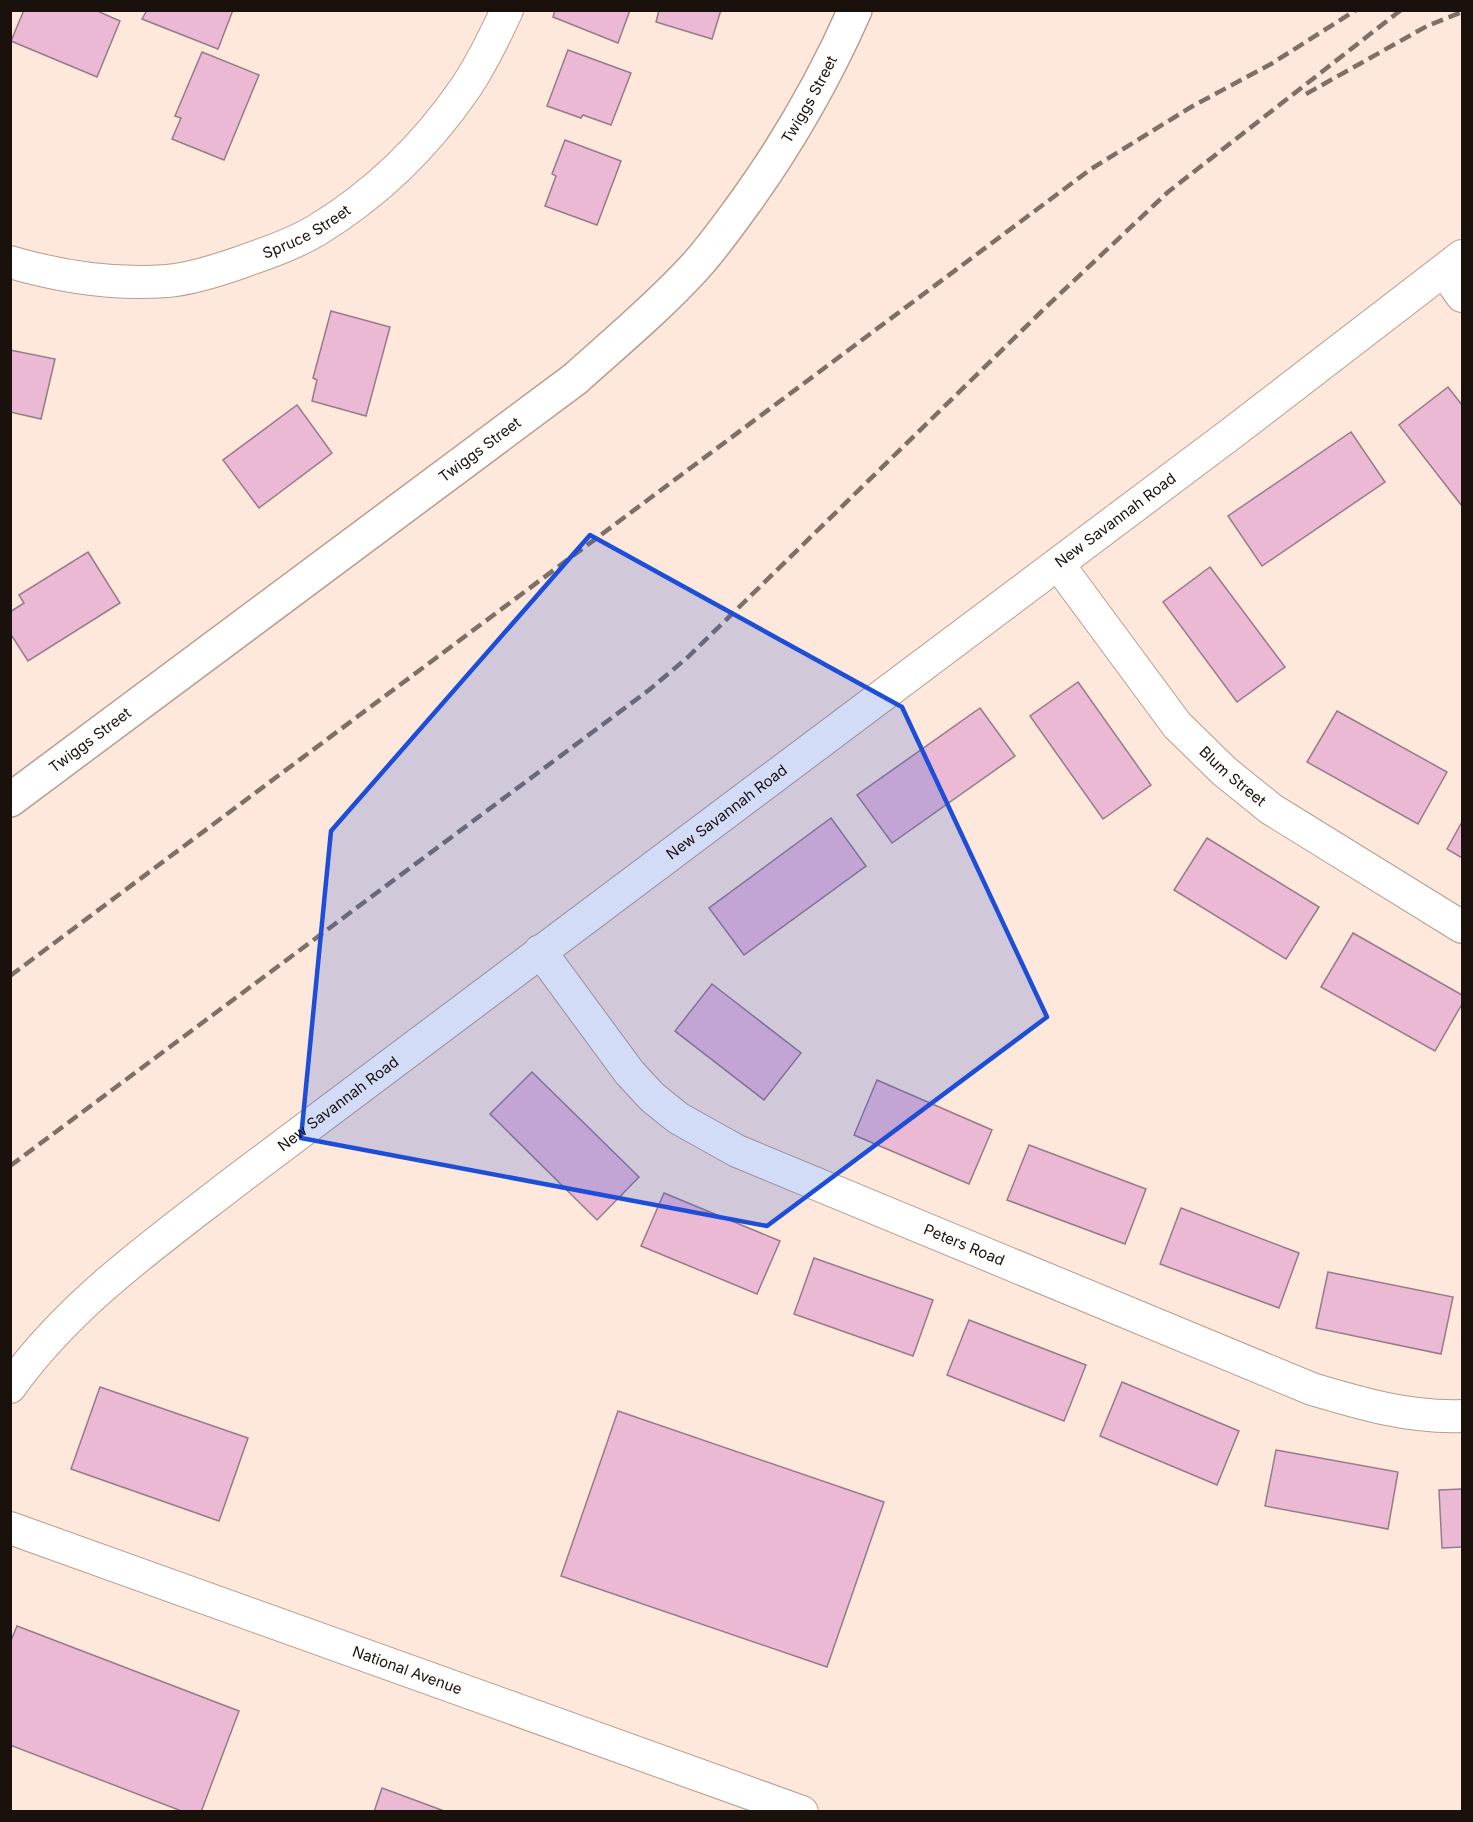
<svg xmlns="http://www.w3.org/2000/svg" width="1473" height="1822" viewBox="0 0 1473 1822" font-family="Inter,sans-serif">
<rect width="100%" height="100%" fill="#fee8db"/>
<g fill="#ecb9d5" stroke="#967b89" stroke-width="1.5">
<polygon points="24,10 95,10 120,21 97,77 11,41"/>
<polygon points="143,10 233,10 218,49 142,19 146,12"/>
<polygon points="555,10 630,10 618,43 553,17"/>
<polygon points="659,10 721,10 712,39 656,22"/>
<polygon points="568,50 631,73 611,125 583,115 581,118 547,106"/>
<polygon points="202,52 259,75 224,160 172,139 181,118 175,116"/>
<polygon points="565,140 621,161 597,225 545,206 556,176 552,174"/>
<polygon points="331,311 390,327 366,416 312,401 317,380 313,378"/>
<polygon points="10,350 55,359 41,419 10,412"/>
<polygon points="1448,387 1462,405 1462,506 1399,425"/>
<polygon points="297,405 332,453 259,508 223,460"/>
<polygon points="1351,432 1385,482 1262,566 1228,516"/>
<polygon points="88,552 120,603 28,661 10,633 10,612 24,603 19,595"/>
<polygon points="1210,567 1285,667 1237,702 1163,602"/>
<polygon points="1078,682 1151,785 1103,819 1030,716"/>
<polygon points="980,708 1015,756 892,843 857,795"/>
<polygon points="1337,711 1447,772 1418,824 1307,762"/>
<polygon points="831,818 866,866 744,955 709,908"/>
<polygon points="1462,822 1462,858 1447,849"/>
<polygon points="1207,838 1319,907 1286,959 1174,890"/>
<polygon points="1353,933 1462,995 1462,1004 1435,1051 1321,987"/>
<polygon points="712,984 801,1053 764,1100 675,1031"/>
<polygon points="532,1072 639,1177 597,1220 490,1114"/>
<polygon points="877,1080 992,1130 969,1184 854,1135"/>
<polygon points="1029,1145 1146,1189 1125,1244 1007,1200"/>
<polygon points="664,1193 780,1241 757,1294 641,1246"/>
<polygon points="1181,1208 1299,1253 1279,1308 1160,1264"/>
<polygon points="814,1258 933,1300 913,1356 794,1314"/>
<polygon points="1328,1272 1453,1297 1441,1354 1316,1328"/>
<polygon points="969,1320 1086,1365 1064,1421 947,1375"/>
<polygon points="1122,1382 1239,1431 1217,1485 1100,1436"/>
<polygon points="100,1387 248,1438 219,1521 71,1469"/>
<polygon points="618,1411 884,1502 827,1667 561,1576"/>
<polygon points="1276,1450 1398,1472 1388,1529 1265,1506"/>
<polygon points="1462,1489 1462,1547 1442,1548 1439,1490"/>
<polygon points="17,1626 239,1711 201,1812 184,1812 10,1745 10,1643"/>
<polygon points="382,1788 447,1812 374,1812"/>
</g>
<g fill="none" stroke-linecap="round" stroke-linejoin="round">
<g stroke="#b79d8e" stroke-width="34">
<g id="street">
<path id="s1" d="M 10,262 C 61,277 115,285 167,281 C 190,279 212,272 233,265 C 261,255 292,245 317,230 C 376,194 427,144 466,87 C 482,63 495,36 507,10"/>
<polyline points="1444,271 1462,296"/>
<path id="s2" d="M 1058,564 L 1177,725 L 1224,771 L 1271,809 L 1462,927"/>
<path id="s3" d="M 540,951 L 629,1072 L 652,1097 L 678,1118 L 737,1151 L 1312,1389 C 1362,1404 1410,1418 1462,1416"/>
<path id="s4" d="M 10,1387 C 70,1303 157,1242 237,1180 L 1232,433 L 1462,256"/>
<path id="s5" d="M 10,1528 L 802,1812"/>
</g>
</g>
<g stroke="#b79d8e" stroke-width="36">
<g id="secondary">
<path id="s6" d="M 10,800 L 575,379 C 615,343 656,309 692,270 C 712,249 729,224 746,201 C 789,141 825,78 855,10"/>
</g>
</g>
<use href="#street" stroke="#fff" stroke-width="32"/>
<use href="#secondary" stroke="#fff" stroke-width="33"/>
<g stroke="#7e6f67" stroke-width="4.5" stroke-dasharray="12 6" stroke-linecap="butt">
<polyline points="1306,94 1427,26 1462,12"/>
<polyline points="10,976 1091,169 1191,107 1271,64 1356,10"/>
<polyline points="10,1166 649,690 688,657 1046,307 1168,192 1401,10"/>
</g>
</g>
<path fill="#1d4ed8" fill-opacity="0.2" stroke="#1d4ed8" stroke-width="4.5" stroke-linejoin="round" d="M 590,535 L 902,707 L 1047,1017 L 767,1226 L 301,1138 L 331,831 Z"/>
<g text-anchor="middle" stroke-width="4.5" stroke-linejoin="round" paint-order="stroke">
<g font-size="15" fill="#1b110c" stroke="#fff">
<text dy="5" stroke="none"><textPath href="#s6" startOffset="1072">Twiggs Street</textPath></text>
<text dy="5" stroke="none"><textPath href="#s1" startOffset="308">Spruce Street</textPath></text>
<text dy="5" stroke="none"><textPath href="#s6" startOffset="586">Twiggs Street</textPath></text>
<text dy="5" stroke="none"><textPath href="#s4" startOffset="1407">New Savannah Road</textPath></text>
<text dy="5" stroke="none"><textPath href="#s6" startOffset="100">Twiggs Street</textPath></text>
<text dy="5" stroke="none"><textPath href="#s2" startOffset="276">Blum Street</textPath></text>
<text dy="5" stroke="none"><textPath href="#s4" startOffset="921">New Savannah Road</textPath></text>
<text dy="5" stroke="none"><textPath href="#s4" startOffset="435">New Savannah Road</textPath></text>
<text dy="5" stroke="none"><textPath href="#s3" startOffset="531">Peters Road</textPath></text>
<text dy="5" stroke="none"><textPath href="#s5" startOffset="422">National Avenue</textPath></text>
</g>
</g>
<rect width="1473" height="1822" fill="none" stroke="#1b110c" stroke-width="24"/>
</svg>
